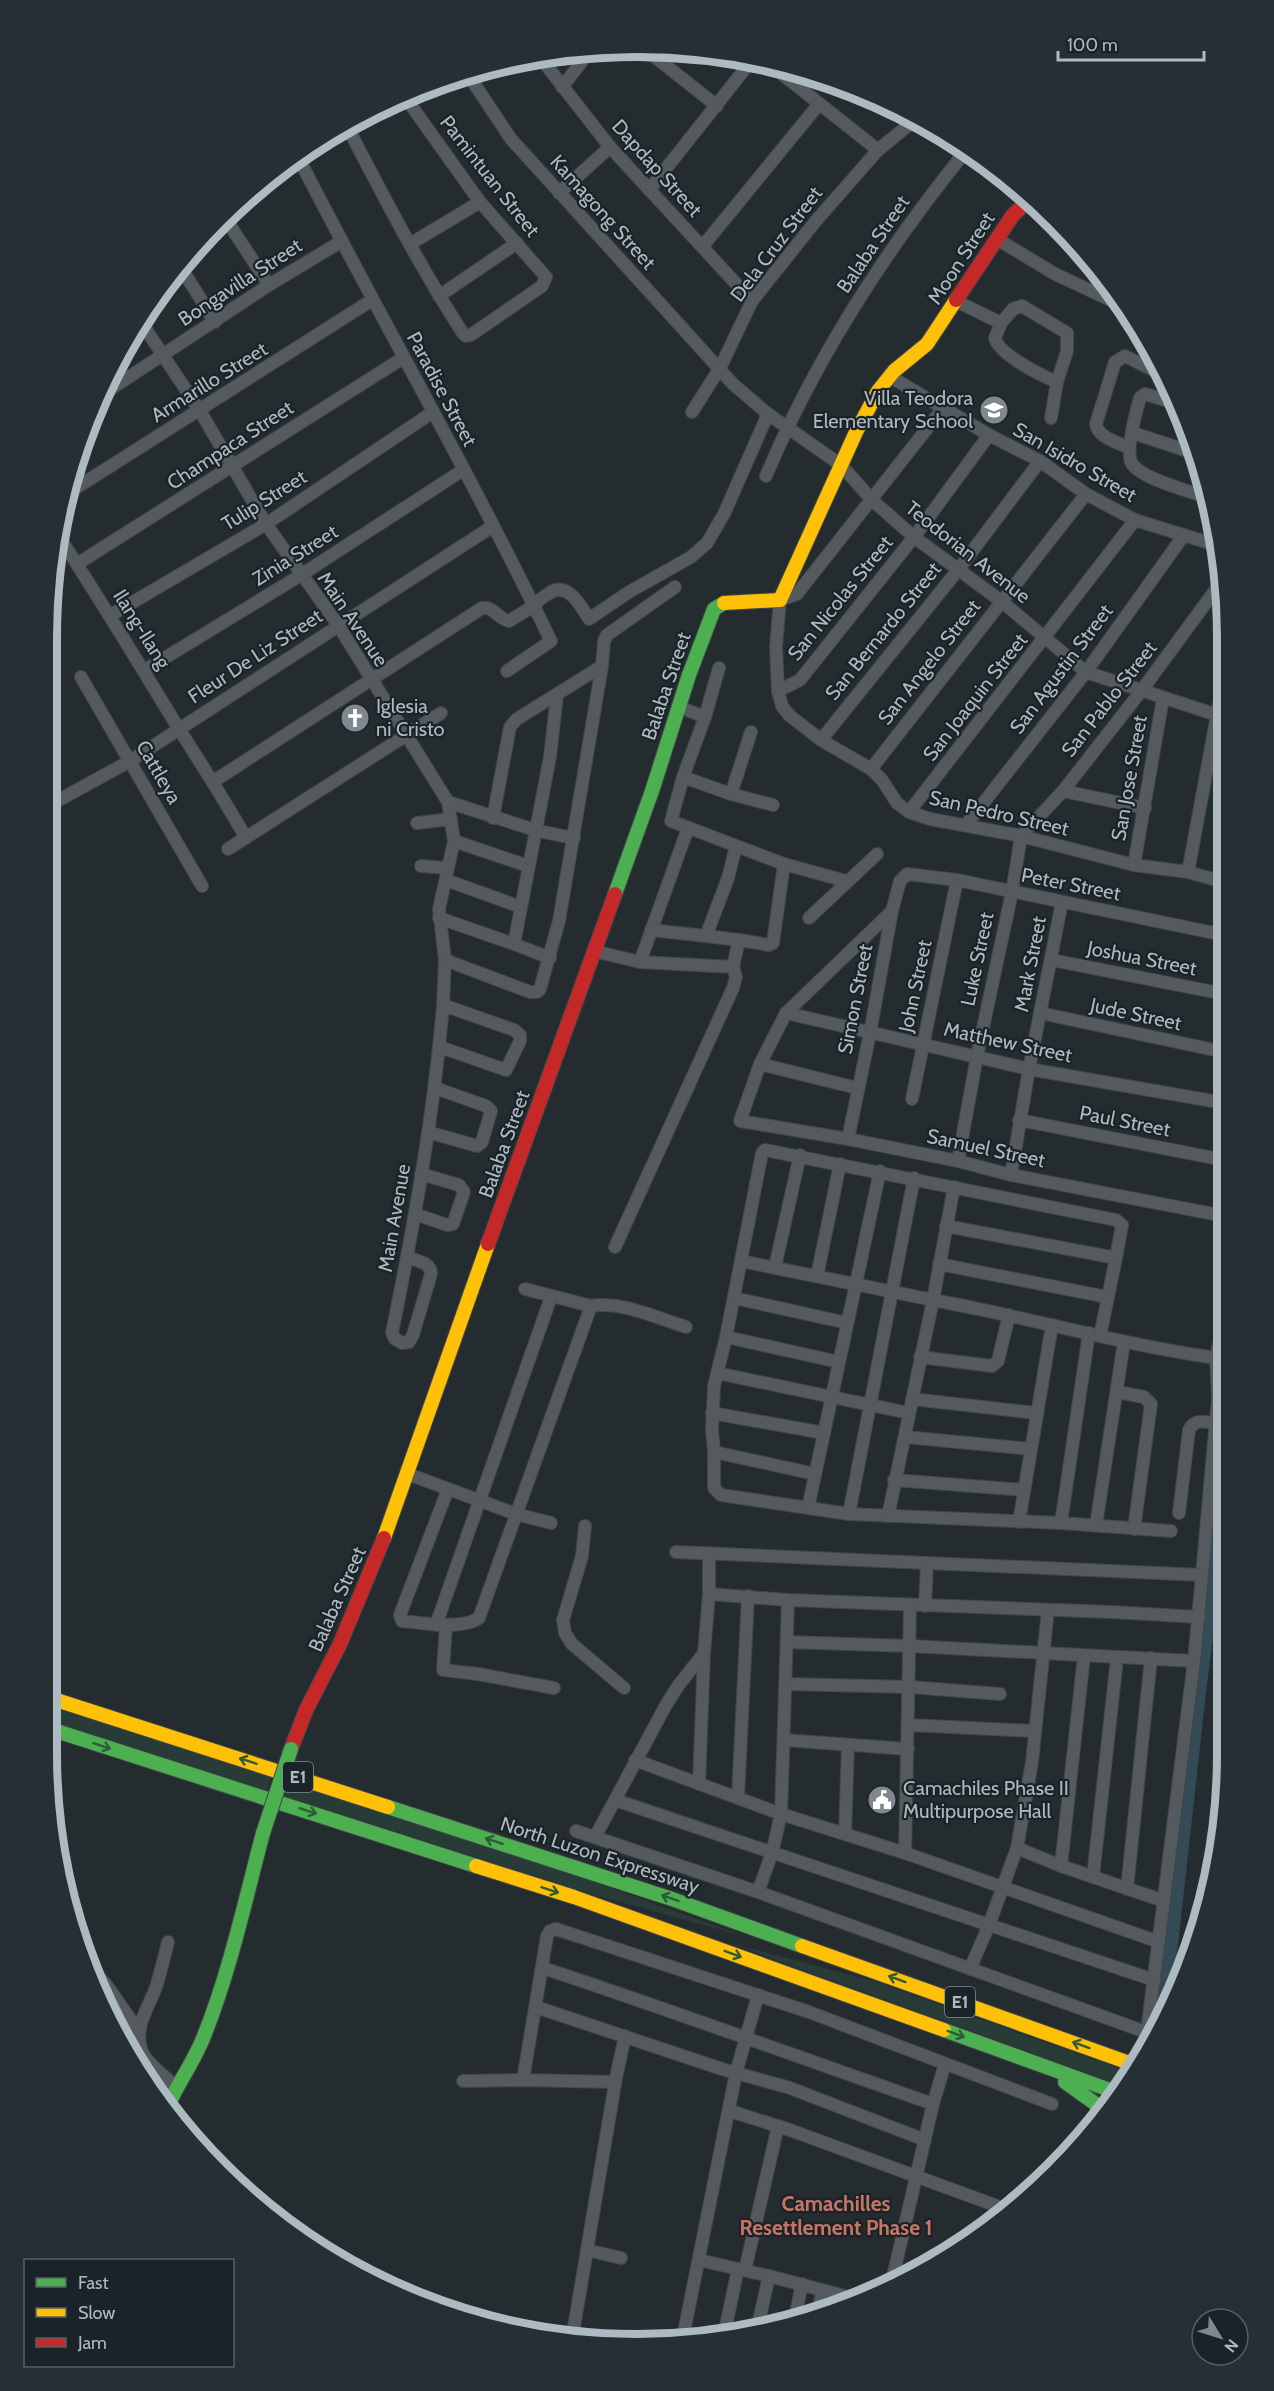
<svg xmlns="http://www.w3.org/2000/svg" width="1274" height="2391" viewBox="0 0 1274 2391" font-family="Cabin,sans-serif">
<rect width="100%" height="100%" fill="#252c2f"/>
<g fill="#293b37">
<polygon points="47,1700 273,1772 267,1790 47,1720"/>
<polygon points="282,1775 429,1823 747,1937 595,1895 275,1793"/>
<polygon points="730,1943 873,1981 1131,2073 1123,2086"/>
</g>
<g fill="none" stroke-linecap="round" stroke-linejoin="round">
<polyline stroke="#344a55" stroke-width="18" points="1160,2026 1197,1692 1225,1474"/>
<g stroke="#42474a" stroke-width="14">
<g id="street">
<polyline points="645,49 717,106"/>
<polyline points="539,56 610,147 752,301"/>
<polyline points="768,63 878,150"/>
<polyline points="467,73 511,139 733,384 768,414 841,465 872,500 914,537 1001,601 1086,672 1223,717"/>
<polyline points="562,87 590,51"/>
<path d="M 346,124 C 382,194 419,265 462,332 L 466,336 L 471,335 L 542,286 L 546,277 L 480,202 L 405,97"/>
<path d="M 298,157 C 381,319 472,477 551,641 L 507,671"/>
<polyline points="649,190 752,60"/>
<polyline points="559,193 610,147"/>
<polyline points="1022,204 1042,209"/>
<polyline points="225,218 269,285"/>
<polyline points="997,239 1055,274 1121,305"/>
<polyline points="410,244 480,202"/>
<polyline points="702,247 819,104"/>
<polyline points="180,266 215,322"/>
<polyline points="439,296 517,243"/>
<path d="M 956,301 L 1001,323 L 995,338 C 998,354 1042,376 1057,382"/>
<polyline points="141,322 200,411 266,524 338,625 448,802 454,841 439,909 445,960 443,1005"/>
<polyline points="1001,323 1013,309 1022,306 1067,333 1067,351 1057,382 1051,418"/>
<polyline points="889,376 989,435 1040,461 1086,494 1135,520 1219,546"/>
<polyline points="100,396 269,285 342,241"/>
<polyline points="1164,399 1168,385"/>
<path d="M 1178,404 L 1145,394 L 1140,398 C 1136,412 1126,449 1131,462 C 1138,478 1189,491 1206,497"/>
<polyline points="944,407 804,585 797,594 780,600 776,646 778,691 782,706 789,715 821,740 871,769 882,780 897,803 909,812 930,819 1021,836 1134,865 1188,872 1223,882"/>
<polyline points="692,412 720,368 752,301 815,222 878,150 916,119"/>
<polyline points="1133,433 1194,453"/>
<path d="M 1129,448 C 1118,442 1098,438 1096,424 L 1115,362 L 1125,356 L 1161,374"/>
<path d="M 766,476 C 815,359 885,251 965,152"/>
<polyline points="65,495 372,300"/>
<path d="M 58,535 C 100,599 139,664 179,729 C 202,765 225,801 246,838"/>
<polyline points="77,564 403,358"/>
<polyline points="111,615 266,524 433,412"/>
<polyline points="602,666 604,641 607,635 675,587"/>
<polyline points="719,668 705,717 683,777 671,821 784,864 846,881"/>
<polyline points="145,670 301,575 463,470"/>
<polyline points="81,677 202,886"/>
<polyline points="778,691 800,680 914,537 989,435"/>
<polyline points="679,707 705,717"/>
<polyline points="821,740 958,570 1040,461"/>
<polyline points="871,769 1086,494"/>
<polyline points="683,777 731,794 773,805"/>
<path d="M 214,781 L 482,608 C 494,606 498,619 509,621 C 517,616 526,611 533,606 C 538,602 542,597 548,594 C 567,580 580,604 589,619 L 629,592 L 691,557 L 707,543 L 724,514 L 768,414"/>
<polyline points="1063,791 1145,808"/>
<polyline points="731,794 751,732"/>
<polyline points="448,802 538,831 574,838"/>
<polyline points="48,806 130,761 493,526"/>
<polyline points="909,812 1135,520"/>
<polyline points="417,823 451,819"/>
<polyline points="966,825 1086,672 1184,535"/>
<polyline points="454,841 528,866"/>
<polyline points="228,849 441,713"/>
<polyline points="1134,865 1163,698"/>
<polyline points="421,866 447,868"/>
<polyline points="1188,872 1223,683"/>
<polyline points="446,880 521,907"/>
<polyline points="892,911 786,1013 760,1064 740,1121 848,1139 958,1161 1011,1175 1224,1216"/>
<polyline points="439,918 514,944"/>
<polyline points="809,918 877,854"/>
<polyline points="651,930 706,936"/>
<polyline points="739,940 769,945 773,943 784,864"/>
<polyline points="594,951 640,962 733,967 736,977 733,988 615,1247"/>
<polyline points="550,958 514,944 550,757 557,695"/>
<polyline points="445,960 530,992 537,992 540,989 559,921 602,666 517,719 510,727 493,818"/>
<polyline points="1052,960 1224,994"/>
<polyline points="640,962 688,828"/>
<polyline points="733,967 739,940 706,936 728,878 736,846"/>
<polyline points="786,1013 1029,1069 1224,1103"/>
<polyline points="1040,1013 1224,1052"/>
<polyline points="760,1064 857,1088"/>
<polyline points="912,1099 957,880"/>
<polyline points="1019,1120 1224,1160"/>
<polyline points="428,1132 477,1146 482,1142 491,1111 486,1106 435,1088"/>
<polyline points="848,1139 870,1033 892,911 900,881 907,874 957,880 1224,935"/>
<polyline points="958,1161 977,1056 1012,892 1021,836 1063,791 1142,690 1222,581"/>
<polyline points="1011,1175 1029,1069 1062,902"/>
<path d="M 954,1187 L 933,1300 C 1028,1317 1121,1345 1216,1358 L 1218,1398 L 1202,1575"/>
<polyline points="415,1214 447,1225 453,1224 464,1192 459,1185 421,1174"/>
<polyline points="946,1226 1116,1258 1100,1336"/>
<path d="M 407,1257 C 417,1261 431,1262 431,1274 L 413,1335 L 409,1342 L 402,1343 L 395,1339 L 392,1333 C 414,1224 434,1115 443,1005 L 514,1030 L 520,1035 L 520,1041 L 506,1070 L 440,1047"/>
<polyline points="1116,1258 1122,1225 1116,1220 765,1150 762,1153 726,1337 714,1386 712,1430 714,1452 714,1488 721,1495 849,1514 1061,1523 1171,1531"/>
<polyline points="741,1261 933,1300 888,1516"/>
<polyline points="939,1264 1107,1297"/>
<polyline points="775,1267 800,1155"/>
<polyline points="817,1276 840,1164"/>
<path d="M 525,1289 L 591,1306 C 622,1301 657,1318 686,1327"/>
<polyline points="734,1298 847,1323"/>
<polyline points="726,1337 839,1362"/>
<polyline points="920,1357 992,1366 998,1361 1009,1315"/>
<polyline points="1216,1358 1225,1317"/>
<polyline points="717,1373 909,1413"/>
<polyline points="1117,1392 1144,1397 1151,1404 1134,1529"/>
<polyline points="912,1399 1036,1413"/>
<polyline points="712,1413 824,1433"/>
<polyline points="905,1437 1031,1449"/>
<polyline points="714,1452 815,1474"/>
<polyline points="408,1474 516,1514 551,1523"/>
<polyline points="894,1480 1024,1490"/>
<path d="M 448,1489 L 400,1615 L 402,1621 C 422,1623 462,1630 479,1618 L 591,1306"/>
<polyline points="808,1508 880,1171"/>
<path d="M 1179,1513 L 1189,1430 C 1195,1418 1205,1422 1216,1423"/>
<polyline points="849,1514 914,1178"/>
<polyline points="1019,1522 1052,1325"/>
<polyline points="1061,1523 1089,1333"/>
<polyline points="1096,1525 1124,1342"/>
<polyline points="585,1526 582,1556 563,1620 565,1633 572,1644 624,1688"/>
<polyline points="676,1552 1202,1575 1194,1661 1147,2032"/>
<polyline points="709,1594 788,1600 1112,1612 1199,1617"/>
<polyline points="925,1606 927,1563"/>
<polyline points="436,1625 551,1297"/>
<polyline points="446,1625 443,1670 478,1674 554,1688"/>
<polyline points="787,1642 910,1646 1194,1661"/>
<polyline points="786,1684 910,1687 1000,1694"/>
<polyline points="908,1725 1035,1731"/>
<polyline points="784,1740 908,1749"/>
<polyline points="635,1760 781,1814 905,1853 1159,1942"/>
<polyline points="699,1784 704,1653"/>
<polyline points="738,1797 748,1596"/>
<polyline points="615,1800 1154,1980"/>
<polyline points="576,1831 758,1892 1154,2035"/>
<polyline points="845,1834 848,1745"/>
<polyline points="595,1837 666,1705 678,1686 704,1653 709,1594 709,1554"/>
<polyline points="1017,1848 1061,1866 1164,1901"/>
<polyline points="905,1853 910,1605"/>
<polyline points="1061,1866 1084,1656"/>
<polyline points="1093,1877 1117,1658"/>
<polyline points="1127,1889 1151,1658"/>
<polyline points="758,1892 772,1853 781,1814 788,1600"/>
<path d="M 168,1942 C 164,1957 161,1972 156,1987 C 149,2007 134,2026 141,2049 C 144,2061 166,2078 176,2086"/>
<path d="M 543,1968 C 674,2011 803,2059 933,2104"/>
<path d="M 89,1969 C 111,1983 121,2012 140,2030"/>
<polyline points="970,1969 989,1925 1017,1848 1032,1762 1048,1610"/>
<polyline points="536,2007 722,2069 790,2088 925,2140"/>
<polyline points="523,2080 547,1936 550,1931 556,1929 809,2012 1052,2104"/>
<polyline points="463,2081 523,2080 615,2082"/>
<polyline points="730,2111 790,2130 1008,2210"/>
<polyline points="587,2250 621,2258"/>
<polyline points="699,2260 769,2276 860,2300"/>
<polyline points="745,2270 778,2126"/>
<polyline points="891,2285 933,2104 945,2064"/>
<polyline points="817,2315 823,2290"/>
<polyline points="794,2323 802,2284"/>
<polyline points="757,2330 769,2276"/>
<polyline points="724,2335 738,2269"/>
<polyline points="572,2339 616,2078 625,2036"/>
<polyline points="682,2342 736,2073 758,1995"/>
</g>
</g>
<g stroke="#42474a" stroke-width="16">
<g id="fast">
<polyline points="615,894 652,791 689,675 714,609 724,603"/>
<polyline points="47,1728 476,1866"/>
<polyline points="388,1807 672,1899 802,1946"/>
<polyline points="944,2030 1118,2093"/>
<polyline points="1065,2082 1107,2112"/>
<path d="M 166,2110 C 177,2084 194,2062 204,2036 C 230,1971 245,1901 263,1833"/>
</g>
</g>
<g stroke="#42474a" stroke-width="16">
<g id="slow">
<polyline points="724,603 780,600 856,432 878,391 894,371 927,344 956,300"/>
<polyline points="384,1538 488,1244"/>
<polyline points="47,1697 388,1807"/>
<polyline points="476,1866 574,1897 944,2030"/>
<polyline points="802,1946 1135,2065"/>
</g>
</g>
<g stroke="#42474a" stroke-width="16">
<g id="jam">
<polyline points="956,300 1013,215 1031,198"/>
<polyline points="488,1244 615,894"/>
<polyline points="291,1749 306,1710 340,1644 384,1538"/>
</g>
</g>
<use href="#street" stroke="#545a5e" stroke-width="12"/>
<use href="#fast" stroke="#4caf50" stroke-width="14"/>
<use href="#slow" stroke="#ffc107" stroke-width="14"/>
<use href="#jam" stroke="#c62828" stroke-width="14"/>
<g stroke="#42474a" stroke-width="16" stroke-linecap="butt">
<polyline id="fast-bridge" points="263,1833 291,1749"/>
</g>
<use href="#fast-bridge" stroke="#4caf50" stroke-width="14"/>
</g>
<defs><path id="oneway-shaft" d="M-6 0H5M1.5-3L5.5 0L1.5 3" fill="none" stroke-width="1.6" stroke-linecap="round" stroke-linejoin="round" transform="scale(1.5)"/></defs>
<g stroke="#2e5b38">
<use href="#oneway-shaft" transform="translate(102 1746) rotate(18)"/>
<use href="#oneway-shaft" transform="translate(248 1761) rotate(-162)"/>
<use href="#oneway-shaft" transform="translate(308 1811) rotate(18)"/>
<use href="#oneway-shaft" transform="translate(494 1841) rotate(-162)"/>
<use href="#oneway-shaft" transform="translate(550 1890) rotate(18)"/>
<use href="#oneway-shaft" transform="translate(670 1898) rotate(-161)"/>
<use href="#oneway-shaft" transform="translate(733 1954) rotate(20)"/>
<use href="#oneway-shaft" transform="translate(897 1979) rotate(-160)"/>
<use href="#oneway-shaft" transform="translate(956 2034) rotate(20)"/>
<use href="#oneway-shaft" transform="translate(1081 2045) rotate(-160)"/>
</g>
<defs>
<g id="school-disc" transform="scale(1.5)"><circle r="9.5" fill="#7e888e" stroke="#1a2328"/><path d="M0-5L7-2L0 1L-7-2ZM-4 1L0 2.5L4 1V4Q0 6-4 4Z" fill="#fff"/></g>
<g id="church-disc" transform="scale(1.5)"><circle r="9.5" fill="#7e888e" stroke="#1a2328"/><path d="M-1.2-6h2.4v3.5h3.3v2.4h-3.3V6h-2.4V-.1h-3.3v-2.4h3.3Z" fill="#fff"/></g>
<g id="civic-disc" transform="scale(1.5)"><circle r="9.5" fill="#7e888e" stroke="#1a2328"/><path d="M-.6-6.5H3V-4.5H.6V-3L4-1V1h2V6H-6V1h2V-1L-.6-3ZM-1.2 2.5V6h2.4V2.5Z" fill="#fff"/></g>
</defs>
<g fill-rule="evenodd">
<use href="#school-disc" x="994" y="410"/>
<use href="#church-disc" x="355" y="718"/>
<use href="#civic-disc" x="882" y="1800"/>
</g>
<g text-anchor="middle" stroke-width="4.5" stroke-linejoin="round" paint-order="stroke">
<g fill="#1a2328" stroke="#828d93" stroke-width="1.5">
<rect x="283" y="1762" width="30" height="30" rx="4.5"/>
<rect x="945" y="1987" width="30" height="30" rx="4.5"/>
</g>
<g font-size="18" font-weight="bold" fill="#aebac1">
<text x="298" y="1783">E1</text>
<text x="960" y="2008">E1</text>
</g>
<g font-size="20" fill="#aebac1" stroke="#1a2328">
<text transform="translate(657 168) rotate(48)" y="7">Dapdap Street</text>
<text transform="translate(490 176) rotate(52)" y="7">Pamintuan Street</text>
<text transform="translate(603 212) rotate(48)" y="7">Kamagong Street</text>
<text transform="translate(776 244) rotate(-53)" y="7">Dela Cruz Street</text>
<text transform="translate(873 244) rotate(-56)" y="7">Balaba Street</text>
<text transform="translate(961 258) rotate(-57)" y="7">Moon Street</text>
<text transform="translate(240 282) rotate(-33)" y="7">Bongavilla Street</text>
<text transform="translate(209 382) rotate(-32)" y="7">Armarillo Street</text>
<text transform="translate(442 389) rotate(62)" y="7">Paradise Street</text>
<text transform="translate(230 445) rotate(-33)" y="7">Champaca Street</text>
<text transform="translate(1075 462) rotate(30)" y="7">San Isidro Street</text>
<text transform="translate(264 500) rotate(-32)" y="7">Tulip Street</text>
<text transform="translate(968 552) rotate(38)" y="7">Teodorian Avenue</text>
<text transform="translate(295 555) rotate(-32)" y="7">Zinia Street</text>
<text transform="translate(840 598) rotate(-51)" y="7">San Nicolas Street</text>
<text transform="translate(353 619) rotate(56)" y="7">Main Avenue</text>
<text transform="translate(142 629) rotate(58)" y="7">Ilang-Ilang</text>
<text transform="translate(883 631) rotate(-51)" y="7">San Bernardo Street</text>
<text transform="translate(255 656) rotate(-33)" y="7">Fleur De Liz Street</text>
<text transform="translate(929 662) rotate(-52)" y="7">San Angelo Street</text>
<text transform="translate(1061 669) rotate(-53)" y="7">San Agustin Street</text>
<text transform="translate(666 686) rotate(-71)" y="7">Balaba Street</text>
<text transform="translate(975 697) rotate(-52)" y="7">San Joaquin Street</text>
<text transform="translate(1109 699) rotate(-52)" y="7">San Pablo Street</text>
<text transform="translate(159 772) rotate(60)" y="7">Cattleya</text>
<text transform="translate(1129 778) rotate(-80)" y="7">San Jose Street</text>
<text transform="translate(999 813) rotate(13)" y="7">San Pedro Street</text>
<text transform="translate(1071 884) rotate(11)" y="7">Peter Street</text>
<text transform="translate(1142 958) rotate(11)" y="7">Joshua Street</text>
<text transform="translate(977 959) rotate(-78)" y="7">Luke Street</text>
<text transform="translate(1030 964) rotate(-79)" y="7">Mark Street</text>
<text transform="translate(915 986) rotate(-78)" y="7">John Street</text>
<text transform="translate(855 999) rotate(-79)" y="7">Simon Street</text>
<text transform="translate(1136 1014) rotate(12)" y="7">Jude Street</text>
<text transform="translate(1008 1042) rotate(12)" y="7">Matthew Street</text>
<text transform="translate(1125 1121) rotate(11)" y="7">Paul Street</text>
<text transform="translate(504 1144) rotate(-70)" y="7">Balaba Street</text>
<text transform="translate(986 1148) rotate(12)" y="7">Samuel Street</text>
<text transform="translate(394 1218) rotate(-80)" y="7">Main Avenue</text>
<text transform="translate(337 1599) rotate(-66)" y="7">Balaba Street</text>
<text transform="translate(600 1855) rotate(18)" y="7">North Luzon Expressway</text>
</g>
<g font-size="20" fill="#aebac1" stroke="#1a2328" text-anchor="start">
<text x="973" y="405" text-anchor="end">Villa Teodora<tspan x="973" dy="23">Elementary School</tspan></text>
<text x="376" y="713">Iglesia<tspan x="376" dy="23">ni Cristo</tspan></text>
<text x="903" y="1795">Camachiles Phase II<tspan x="903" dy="23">Multipurpose Hall</tspan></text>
</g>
<g font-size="21" font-weight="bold" fill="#c67564" stroke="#1a2328">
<text x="836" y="2211">Camachilles<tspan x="836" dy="24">Resettlement Phase 1</tspan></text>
</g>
</g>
<path d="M0 0H1274V2391H0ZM637 57H637A580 580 0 0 1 1217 637V1754A580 580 0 0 1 637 2334H637A580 580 0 0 1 57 1754V637A580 580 0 0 1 637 57Z" fill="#262f34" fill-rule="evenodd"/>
<path fill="none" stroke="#aebac1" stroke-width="8" d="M637 57H637A580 580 0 0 1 1217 637V1754A580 580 0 0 1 637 2334H637A580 580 0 0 1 57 1754V637A580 580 0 0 1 637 57Z"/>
<rect x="24" y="2259" width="210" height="108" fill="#1a2328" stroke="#555f65" stroke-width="1.5"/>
<rect x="36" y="2278" width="30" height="9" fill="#4caf50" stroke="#555f65" stroke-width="1.5"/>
<text x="78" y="2289" font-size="18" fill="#aebac1">Fast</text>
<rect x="36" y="2308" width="30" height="9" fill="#ffc107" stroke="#555f65" stroke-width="1.5"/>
<text x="78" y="2319" font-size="18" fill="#aebac1">Slow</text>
<rect x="36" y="2338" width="30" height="9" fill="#c62828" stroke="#555f65" stroke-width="1.5"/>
<text x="78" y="2349" font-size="18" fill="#aebac1">Jam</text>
<g transform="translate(1220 2337) rotate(128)"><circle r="28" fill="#1a2328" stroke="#555f65" stroke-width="1.5"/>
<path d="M0-4.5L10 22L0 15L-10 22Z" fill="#7e888e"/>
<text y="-9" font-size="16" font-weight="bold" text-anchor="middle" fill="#aebac1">N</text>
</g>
<path d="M1058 51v9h146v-9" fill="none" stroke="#aebac1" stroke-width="3"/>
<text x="1067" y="51" font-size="18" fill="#aebac1" stroke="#1a2328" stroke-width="4.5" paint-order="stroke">100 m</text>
</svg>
